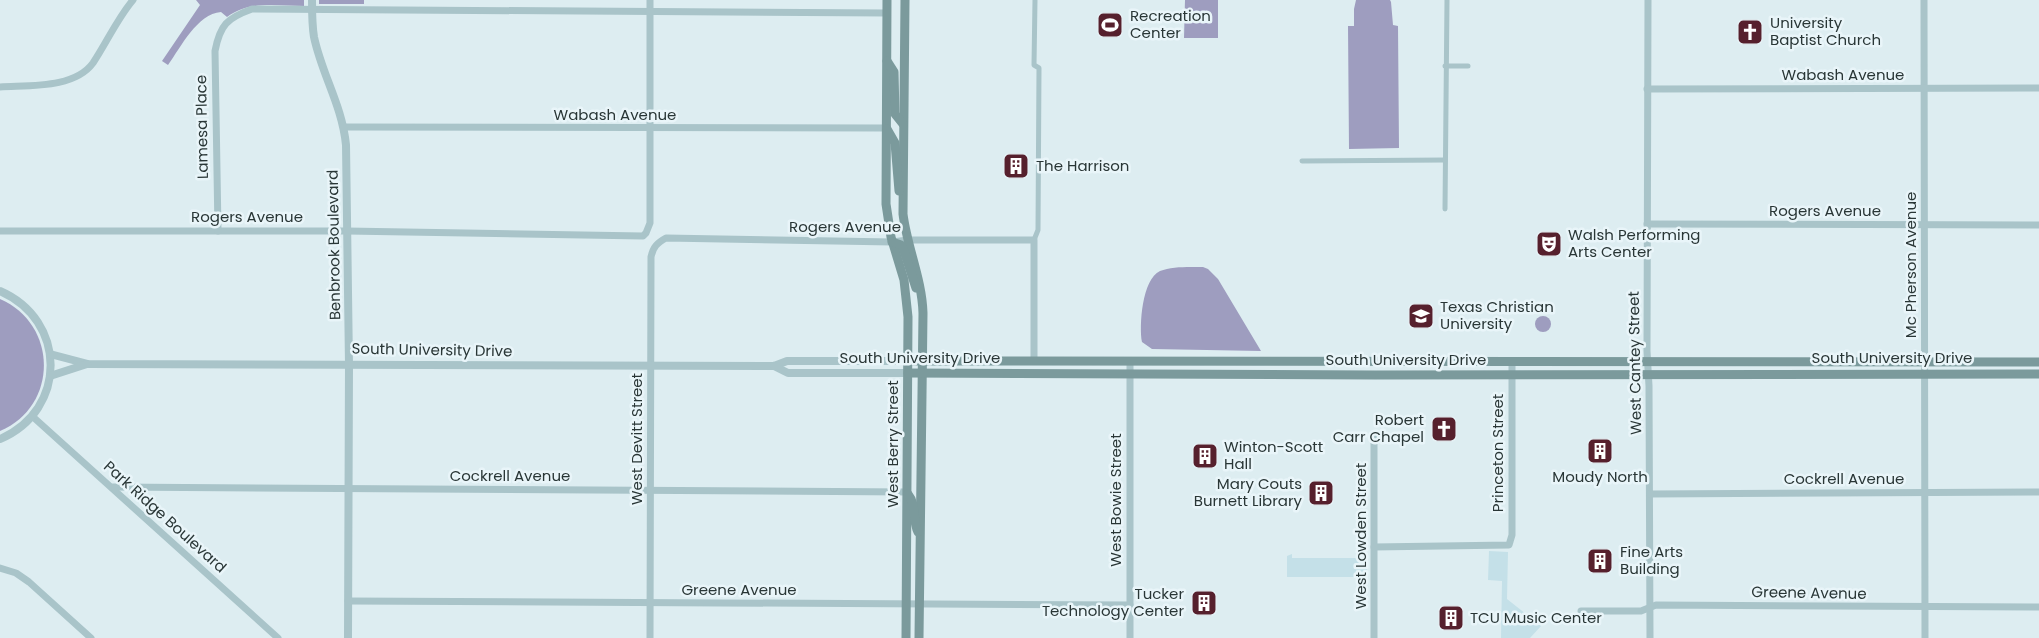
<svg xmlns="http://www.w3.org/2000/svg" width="2039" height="638" viewBox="0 0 2039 638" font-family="Poppins,sans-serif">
<rect width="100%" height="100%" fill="#ddedf1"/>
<g fill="#9e9dbf">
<path d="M 196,0 L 304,0 L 304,6 C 276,6 251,0 227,17 L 221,12 C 197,14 181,47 168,65 L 162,61 L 200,5 Z"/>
<rect x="319" y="0" width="45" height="4"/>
<polygon points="1185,0 1218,0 1218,38 1184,38"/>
<polygon points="1356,0 1390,0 1391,2 1393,25 1398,26 1399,148 1349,149 1348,26 1354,26 1354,9"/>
<path d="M 1203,267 L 1208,269 L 1218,279 L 1261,351 L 1152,349 L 1142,342 C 1139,326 1142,279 1160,271 C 1172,266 1190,267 1203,267 Z"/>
<path d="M 0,299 C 58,324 59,406 0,431 Z"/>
<circle cx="1543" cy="324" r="8"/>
</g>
<g fill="#c4e0e8">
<polygon points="1489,551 1508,552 1507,599 1541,626 1530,638 1501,638 1502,581 1488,580"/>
<polygon points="1292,554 1292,558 1367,558 1367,577 1287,577 1287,556"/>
</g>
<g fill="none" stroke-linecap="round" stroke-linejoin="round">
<g stroke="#a9c4c9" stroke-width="5">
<polyline points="1445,66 1468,66"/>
<polyline points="1302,161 1445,160"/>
<polyline points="1445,209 1447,0"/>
<polyline points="1034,240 1038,230 1039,68 1034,65 1035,0"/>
</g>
<g stroke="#a9c4c9" stroke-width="7">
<polyline points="1648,0 1647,351 1649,386 1650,638"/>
<polyline points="1924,0 1925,638"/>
<path d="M 0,87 C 28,85 74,89 93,63 C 107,42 117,19 133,0"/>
<polyline points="1647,89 2039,88"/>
<polyline points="344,127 886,128"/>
<polyline points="1647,224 2039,225"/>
<polyline points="0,231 347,231 643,236 646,233 650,223 650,0"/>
<path d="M 218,231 L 215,51 C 220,25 227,18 252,9 L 887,13"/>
<polyline points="32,416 278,638"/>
<polyline points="1374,434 1374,638"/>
<polyline points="113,487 907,492"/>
<polyline points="1650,494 2039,492"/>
<polyline points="1374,547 1509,545 1512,535 1512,362"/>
<polyline points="0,568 16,573 29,582 91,638"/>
<polyline points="348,601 1130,605"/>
<polyline points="1581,611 1641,611 1656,605 2039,607"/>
<path d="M 650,638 L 651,257 C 653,247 657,243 666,238 L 892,242 L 908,240 L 1034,240 L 1034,361"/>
<polyline points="1130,638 1130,362"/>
</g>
<g stroke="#a9c4c9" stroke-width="8">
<path d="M 312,0 C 312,12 312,25 314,37 C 322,75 342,105 346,145 L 349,365 L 348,638"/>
<path d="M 0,291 C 67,320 68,410 0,439"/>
<polyline points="50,354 88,364 774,366 787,361 908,361"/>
<polyline points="774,366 788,373 908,373"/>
<polyline points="50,376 87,364"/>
</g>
<g stroke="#7b9a9c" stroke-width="9">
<polyline points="887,0 886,204 891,237 904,280 908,317 906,638"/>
<path d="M 905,0 L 903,214 C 907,247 922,279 923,313 L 919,638"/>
<polyline points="887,61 894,72 895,114 903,124"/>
<polyline points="887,129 895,143 899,191"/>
<polyline points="892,242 901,245 903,248 916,288"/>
<polyline points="908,361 2039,362"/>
<polyline points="908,373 1375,375 2039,374"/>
<path d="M 908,494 C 917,505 912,520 918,532"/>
</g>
</g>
<defs>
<g id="stadium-square" transform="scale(1.35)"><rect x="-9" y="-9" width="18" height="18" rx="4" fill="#56202d" stroke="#e9f5f9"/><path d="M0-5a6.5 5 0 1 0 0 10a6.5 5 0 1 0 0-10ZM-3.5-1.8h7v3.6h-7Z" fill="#fff"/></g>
<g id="church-square" transform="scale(1.35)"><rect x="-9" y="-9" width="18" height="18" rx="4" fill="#56202d" stroke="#e9f5f9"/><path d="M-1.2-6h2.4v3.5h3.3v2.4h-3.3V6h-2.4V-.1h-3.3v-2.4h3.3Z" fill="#fff"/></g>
<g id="building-square" transform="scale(1.35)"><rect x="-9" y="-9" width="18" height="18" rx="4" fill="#56202d" stroke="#e9f5f9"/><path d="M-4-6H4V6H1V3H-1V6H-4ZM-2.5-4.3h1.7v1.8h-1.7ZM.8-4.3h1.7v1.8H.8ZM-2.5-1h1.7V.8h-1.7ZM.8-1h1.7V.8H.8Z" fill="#fff"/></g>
<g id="theatre-square" transform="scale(1.35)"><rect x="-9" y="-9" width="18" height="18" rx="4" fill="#56202d" stroke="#e9f5f9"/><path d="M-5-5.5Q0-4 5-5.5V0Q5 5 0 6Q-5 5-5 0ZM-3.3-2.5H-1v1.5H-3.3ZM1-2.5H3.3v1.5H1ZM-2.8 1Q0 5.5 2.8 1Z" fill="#fff"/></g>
<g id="university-square" transform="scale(1.35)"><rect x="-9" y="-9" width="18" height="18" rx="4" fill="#56202d" stroke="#e9f5f9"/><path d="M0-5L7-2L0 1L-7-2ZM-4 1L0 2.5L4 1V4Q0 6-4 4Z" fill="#fff"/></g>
</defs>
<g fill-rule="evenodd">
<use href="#stadium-square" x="1110" y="25"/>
<use href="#church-square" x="1750" y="32"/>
<use href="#building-square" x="1016" y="166"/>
<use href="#theatre-square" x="1549" y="244"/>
<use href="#university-square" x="1421" y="316"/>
<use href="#church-square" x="1444" y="429"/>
<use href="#building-square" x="1600" y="451"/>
<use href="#building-square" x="1205" y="456"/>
<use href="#building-square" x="1321" y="493"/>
<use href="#building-square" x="1600" y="561"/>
<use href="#building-square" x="1204" y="603"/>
<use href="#building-square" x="1451" y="618"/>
</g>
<g text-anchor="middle" stroke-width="5" stroke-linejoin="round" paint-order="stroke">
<g font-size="15" fill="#293636" stroke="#e9f5f9" text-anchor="start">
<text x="1130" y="21">Recreation<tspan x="1130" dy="17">Center</tspan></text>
<text x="1770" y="28">University<tspan x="1770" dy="17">Baptist Church</tspan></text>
<text x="1036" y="171">The Harrison</text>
<text x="1568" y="240">Walsh Performing<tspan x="1568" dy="17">Arts Center</tspan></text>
<text x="1440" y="312">Texas Christian<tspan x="1440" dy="17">University</tspan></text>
<text x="1424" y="425" text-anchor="end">Robert<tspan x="1424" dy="17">Carr Chapel</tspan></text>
<text x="1224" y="452">Winton-Scott<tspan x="1224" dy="17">Hall</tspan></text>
<text x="1600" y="482" text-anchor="middle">Moudy North</text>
<text x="1302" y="489" text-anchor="end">Mary Couts<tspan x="1302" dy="17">Burnett Library</tspan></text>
<text x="1620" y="557">Fine Arts<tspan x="1620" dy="17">Building</tspan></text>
<text x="1184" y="599" text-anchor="end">Tucker<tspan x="1184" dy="17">Technology Center</tspan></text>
<text x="1470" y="623">TCU Music Center</text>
</g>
<g font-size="15" fill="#293636" stroke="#e9f5f9">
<text x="1843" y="80">Wabash Avenue</text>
<text x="615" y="120">Wabash Avenue</text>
<text transform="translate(202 127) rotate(-91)" y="5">Lamesa Place</text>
<text x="1825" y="216">Rogers Avenue</text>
<text x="247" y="222">Rogers Avenue</text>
<text x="845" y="232">Rogers Avenue</text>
<text transform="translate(334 245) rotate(-91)" y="5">Benbrook Boulevard</text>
<text transform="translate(1911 265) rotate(-90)" y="5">Mc Pherson Avenue</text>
<text transform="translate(432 350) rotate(1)" y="5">South University Drive</text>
<text x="920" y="363">South University Drive</text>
<text x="1892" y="363">South University Drive</text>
<text x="1406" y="365">South University Drive</text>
<text transform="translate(1635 363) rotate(-91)" y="5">West Cantey Street</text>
<text transform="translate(637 439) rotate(-90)" y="5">West Devitt Street</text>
<text transform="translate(893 444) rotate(-90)" y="5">West Berry Street</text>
<text transform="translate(1498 453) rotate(-90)" y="5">Princeton Street</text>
<text x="510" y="481">Cockrell Avenue</text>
<text x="1844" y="484">Cockrell Avenue</text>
<text transform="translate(1116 500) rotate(-90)" y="5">West Bowie Street</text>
<text transform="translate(165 517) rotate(42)" y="5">Park Ridge Boulevard</text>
<text transform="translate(1361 536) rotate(-90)" y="5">West Lowden Street</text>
<text x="739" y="595">Greene Avenue</text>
<text transform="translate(1809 593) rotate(1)" y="5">Greene Avenue</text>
</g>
</g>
</svg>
